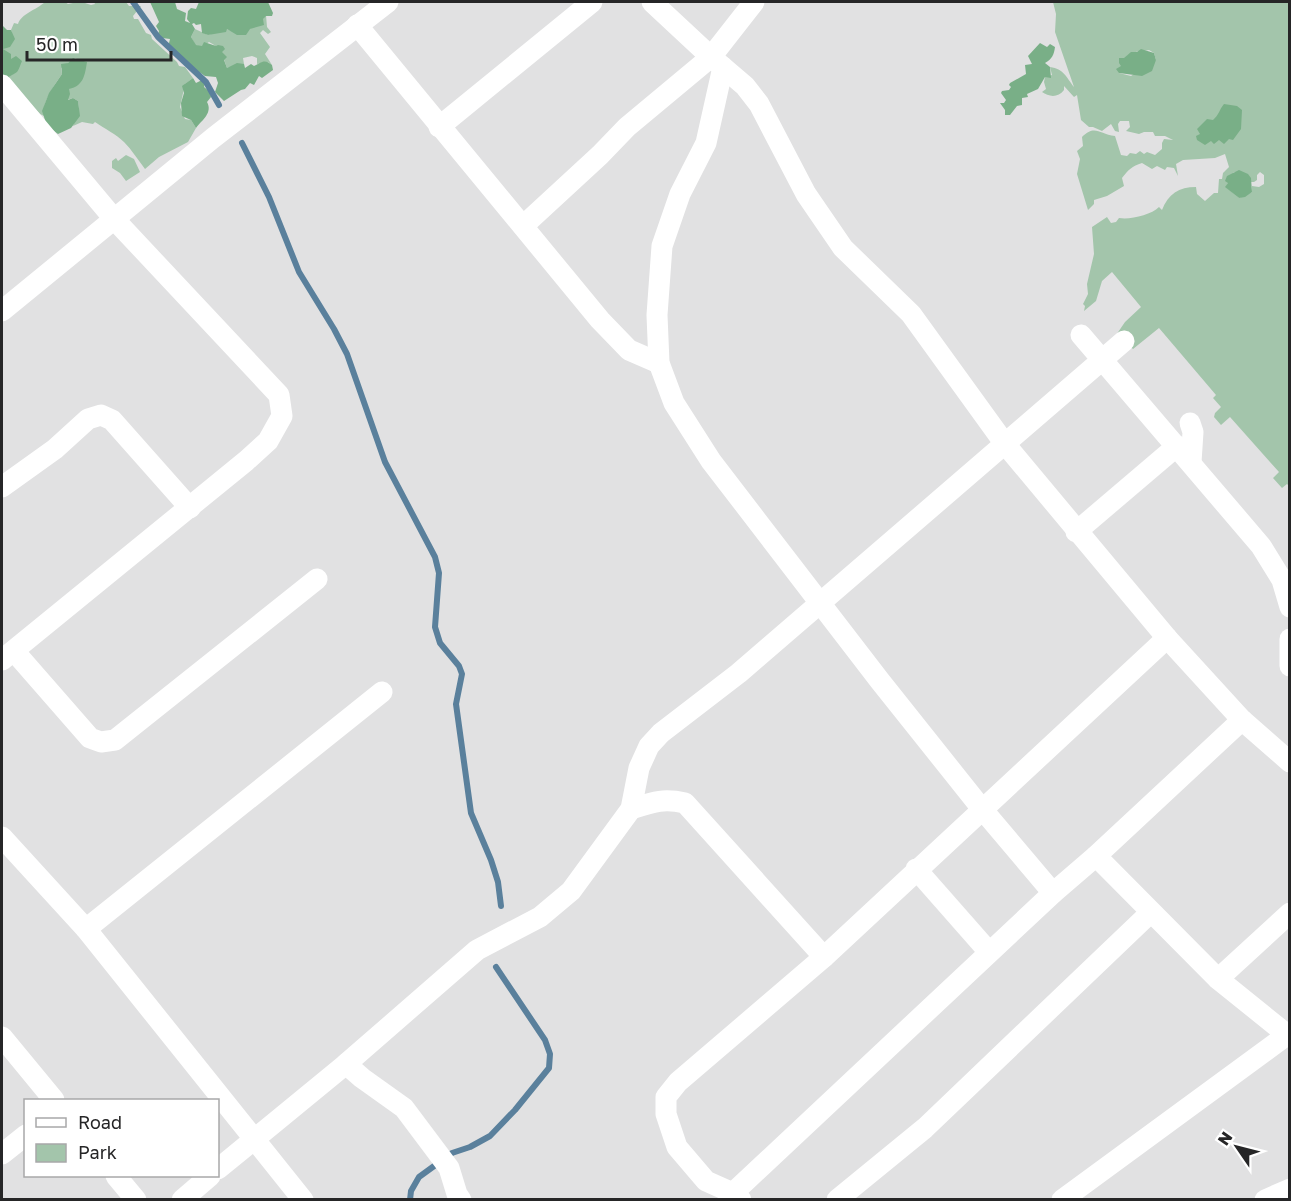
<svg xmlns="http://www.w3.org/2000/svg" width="1291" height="1201" viewBox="0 0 1291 1201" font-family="'Golos Text',sans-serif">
<rect width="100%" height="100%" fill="#e1e1e2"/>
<g fill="#a3c5ab" fill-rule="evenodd">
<path d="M 45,2 L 65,2 L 68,4 L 78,2 L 78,3 L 82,2 L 91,5 L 95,4 L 94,2 L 126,2 L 129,6 L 141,6 L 133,16 L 134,19 L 138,19 L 146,33 L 151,35 L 152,39 L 177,62 L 179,66 L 185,67 L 193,78 L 185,84 L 180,107 L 185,119 L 191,120 L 196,128 L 188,142 L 159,157 L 145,169 C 138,160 132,150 124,142 C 116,134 105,129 95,122 L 93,124 L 82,122 L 73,126 C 79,111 80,119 78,101 L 73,98 L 67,100 L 69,89 L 81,61 L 75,58 L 61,68 L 62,74 C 55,84 41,104 44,116 L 40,114 L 7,78 L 13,74 L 11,60 L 2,48 L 13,37 L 11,30 L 14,23 L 18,24 C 21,14 36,10 45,2 Z"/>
<path d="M 1053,2 L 1289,2 L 1289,486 L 1287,484 L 1282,488 L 1273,478 L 1279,472 L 1230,417 L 1221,425 L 1214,417 L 1215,413 L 1221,407 L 1213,398 L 1216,395 L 1159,328 L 1133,349 L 1127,343 L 1110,344 L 1125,322 L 1141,307 L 1112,272 L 1102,281 L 1096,301 L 1084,311 L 1085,306 L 1083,304 L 1088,294 L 1087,284 L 1094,254 L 1092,227 L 1107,217 L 1111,223 L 1116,222 L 1119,218 C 1130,220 1151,215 1159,207 L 1162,210 C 1168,194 1179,187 1196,187 L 1197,194 L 1205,201 L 1214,193 L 1218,193 L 1219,179 L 1222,179 L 1223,173 L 1229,167 L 1225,154 L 1215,158 L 1183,160 L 1176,164 L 1178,176 L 1174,168 L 1167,167 L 1165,170 L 1157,166 L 1152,169 L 1142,163 C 1132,166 1128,170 1122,178 L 1124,186 L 1107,196 L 1094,200 L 1094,204 L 1088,210 L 1077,174 L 1080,159 L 1077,151 L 1083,146 L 1082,137 C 1095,124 1099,134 1115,136 L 1121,155 L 1127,156 L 1130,153 L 1136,154 L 1140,151 L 1144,154 L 1147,152 L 1155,155 L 1162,149 L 1162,143 L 1164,139 L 1173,140 L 1165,136 L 1155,136 L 1153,132 L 1144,132 L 1139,134 L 1126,131 L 1130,127 L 1129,121 L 1120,121 L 1118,124 L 1119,132 L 1115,131 L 1111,124 L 1102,131 L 1093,127 L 1089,127 L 1081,120 L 1077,95 L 1074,97 L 1064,86 L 1064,90 C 1058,98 1049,97 1042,92 L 1046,89 L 1044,82 L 1045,77 L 1052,75 L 1050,67 C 1064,69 1066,77 1074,87 L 1055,32 L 1056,14 ZM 1149,50 L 1154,53 L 1156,60 L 1131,76 L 1119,73 C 1126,51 1129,53 1149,50 ZM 1234,172 L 1250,182 L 1254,182 L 1257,180 L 1257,175 L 1260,172 L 1264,175 L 1264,184 L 1259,187 L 1252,186 L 1252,192 L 1239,198 L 1226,187 Z"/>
<path d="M 266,15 L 267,27 L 271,32 L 268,34 L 263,30 L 260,33 L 270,47 L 265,54 L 272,65 L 268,62 L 257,64 L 257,58 L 252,56 L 243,58 L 244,64 L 227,68 C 223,56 221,48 209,42 L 202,47 L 195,45 L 191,37 L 195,29 L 208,35 L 227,29 C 242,36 256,28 266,15 Z"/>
<polygon points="126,155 134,159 140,172 126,181 120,173 112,168 112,161 116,158 118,161"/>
</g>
<g fill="#79af87">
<path d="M 150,2 L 175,2 L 177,9 L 186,13 L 185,21 L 190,23 L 187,19 L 188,11 L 191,8 L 196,9 L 199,2 L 268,2 L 273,13 L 272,16 L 266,16 L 263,19 L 264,25 L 250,29 L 246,35 L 237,35 L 227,29 L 226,32 L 208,35 L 202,33 L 201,24 L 196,25 L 194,23 L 192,24 L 195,29 L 191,37 L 196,45 L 202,46 L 204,42 L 216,46 L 218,45 L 223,46 L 225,49 L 222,52 L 227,57 L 224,60 L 227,68 L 237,63 L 244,64 L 245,68 L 251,64 L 254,66 C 261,63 264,58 272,65 L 273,70 L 262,78 L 259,76 L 254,85 L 250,83 L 245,89 L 241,90 L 224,101 L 215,92 L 218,83 L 216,77 L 205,76 L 192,67 L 188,67 L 168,47 L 170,39 L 162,38 L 158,34 L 159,31 L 156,26 L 159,22 Z"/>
<path d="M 3,26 L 7,30 L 11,30 L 15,39 L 10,47 L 3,49 L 11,54 L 11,59 L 16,56 L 22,61 C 16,76 19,70 6,79 L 2,77 Z"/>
<path d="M 1040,43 L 1047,47 L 1050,44 L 1055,47 C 1054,55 1052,59 1045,63 L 1050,67 L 1051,78 L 1045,77 L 1038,89 L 1027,94 L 1028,97 L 1022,98 L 1022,105 L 1017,106 L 1010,115 L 1005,115 L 1005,110 L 1000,103 L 1004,103 L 1006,100 L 1001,93 L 1002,91 L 1009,90 L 1011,87 L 1009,85 L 1010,83 L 1026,74 L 1025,65 L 1032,64 L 1028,56 Z"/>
<polygon points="1141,49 1154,53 1156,60 1152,71 1142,76 1119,73 1116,69 1121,66 1119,63 1119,58 1124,58 1131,52 1137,52"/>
<path d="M 73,58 L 87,62 C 85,74 84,86 69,89 L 70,94 L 68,100 L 73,98 L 78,101 L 80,116 L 71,128 L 58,134 L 47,126 L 42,111 L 49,93 L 62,74 L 61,64 L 68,63 Z"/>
<path d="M 193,78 L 196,83 L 204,79 L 206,80 L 204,87 L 210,92 L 211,97 L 207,102 C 213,113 202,120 196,128 L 191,120 L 182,116 L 181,103 L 184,93 L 182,86 Z"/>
<path d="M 1224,104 L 1237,106 L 1242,110 L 1241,129 L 1233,140 L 1229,139 L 1224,144 L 1219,140 L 1214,144 L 1211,141 L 1205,145 L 1197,140 L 1196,136 L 1200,134 L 1197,129 L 1207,119 L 1213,120 C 1219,115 1219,110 1224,104 Z"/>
<polygon points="1239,170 1248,174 1251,178 1252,192 1245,197 1239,198 1225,187 1228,183 1225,181 1227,176"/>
</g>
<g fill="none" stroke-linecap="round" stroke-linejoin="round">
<g stroke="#5a809c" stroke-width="6">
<polyline points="133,2 158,37 206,82 219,105"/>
<polyline points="242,143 269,197 299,272 334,329 347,354 385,462 435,557 439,573 435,627 440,643 459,666 462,674 456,704 471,813 491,860 498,882 501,906"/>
<polyline points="410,1200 411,1191 419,1177 452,1153 470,1147 490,1136 515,1110 549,1068 550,1054 545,1040 496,967"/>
</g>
<g stroke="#fff" stroke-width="21">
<polyline points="652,2 711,57 745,86 759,104 806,194 843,248 911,314 1005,444 1167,638 1242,720 1290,762"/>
<polyline points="357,25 600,320 629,350 659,363"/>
<polyline points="723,67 706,143 680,194 662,246 657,315 659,363 674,403 711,461 880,681 982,809 1053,893"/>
<polyline points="2,85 115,220 279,395 282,416 268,441 246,461 2,660"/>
<polyline points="439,127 592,2"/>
<polyline points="523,226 600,155 627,127 711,57 754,2"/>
<polyline points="2,311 213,138 388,2"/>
<polyline points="1081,335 1261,546 1282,580 1290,607"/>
<polyline points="1190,423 1193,432 1191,462"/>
<polyline points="2,487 55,449 88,419 101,415 112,420 190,508"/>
<polyline points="1076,532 1177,446"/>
<polyline points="1290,639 1290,666"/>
<polyline points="14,651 90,738 101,742 115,740 317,579"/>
<path d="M 631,809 C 653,802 663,798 685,803 L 824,957"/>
<polyline points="2,837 86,929 303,1200"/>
<polyline points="1096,856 1218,979 1290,1037"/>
<polyline points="916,869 989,952"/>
<polyline points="86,929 382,692"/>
<polyline points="1218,979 1290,913"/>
<polyline points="2,1037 54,1100"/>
<polyline points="346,1064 362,1078 404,1108 449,1168 457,1194 461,1200"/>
<polyline points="2,1154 26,1135"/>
<polyline points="218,1169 346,1064 477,950 540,917 571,891 631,809 639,768 649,746 661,733 739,673 1124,341"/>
<polyline points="116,1176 136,1200"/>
<polyline points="733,1193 1053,893 1096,856 1242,720"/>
<polyline points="182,1200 210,1176"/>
<polyline points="741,1200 733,1193 706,1181 677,1147 666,1114 666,1097 678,1082 824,957 1167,638"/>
<polyline points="837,1200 925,1128 1150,913"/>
<polyline points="1062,1200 1287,1035"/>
<polyline points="1265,1200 1290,1189"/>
</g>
</g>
<rect width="1291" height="1201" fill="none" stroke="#262627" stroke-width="6"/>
<rect x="24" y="1099" width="195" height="78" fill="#ffffff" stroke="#a8a8a9" stroke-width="1.5"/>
<rect x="36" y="1118" width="30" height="9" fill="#ffffff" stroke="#a8a8a9" stroke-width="1.5"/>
<text x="78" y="1129" font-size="18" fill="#262627">Road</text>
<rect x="36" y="1144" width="30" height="18" fill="#a3c5ab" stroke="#a8a8a9" stroke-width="1.5"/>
<text x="78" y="1159" font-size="18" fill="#262627">Park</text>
<g transform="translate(1237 1147) rotate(305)" stroke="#ffffff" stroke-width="4.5" paint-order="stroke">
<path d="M0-4.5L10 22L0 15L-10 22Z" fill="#262627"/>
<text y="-9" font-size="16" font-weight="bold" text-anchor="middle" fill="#262627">N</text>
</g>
<path d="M27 51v9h144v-9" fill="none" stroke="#262627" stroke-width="3"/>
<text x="36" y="51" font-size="18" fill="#262627" stroke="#ffffff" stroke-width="4.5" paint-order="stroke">50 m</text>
</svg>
